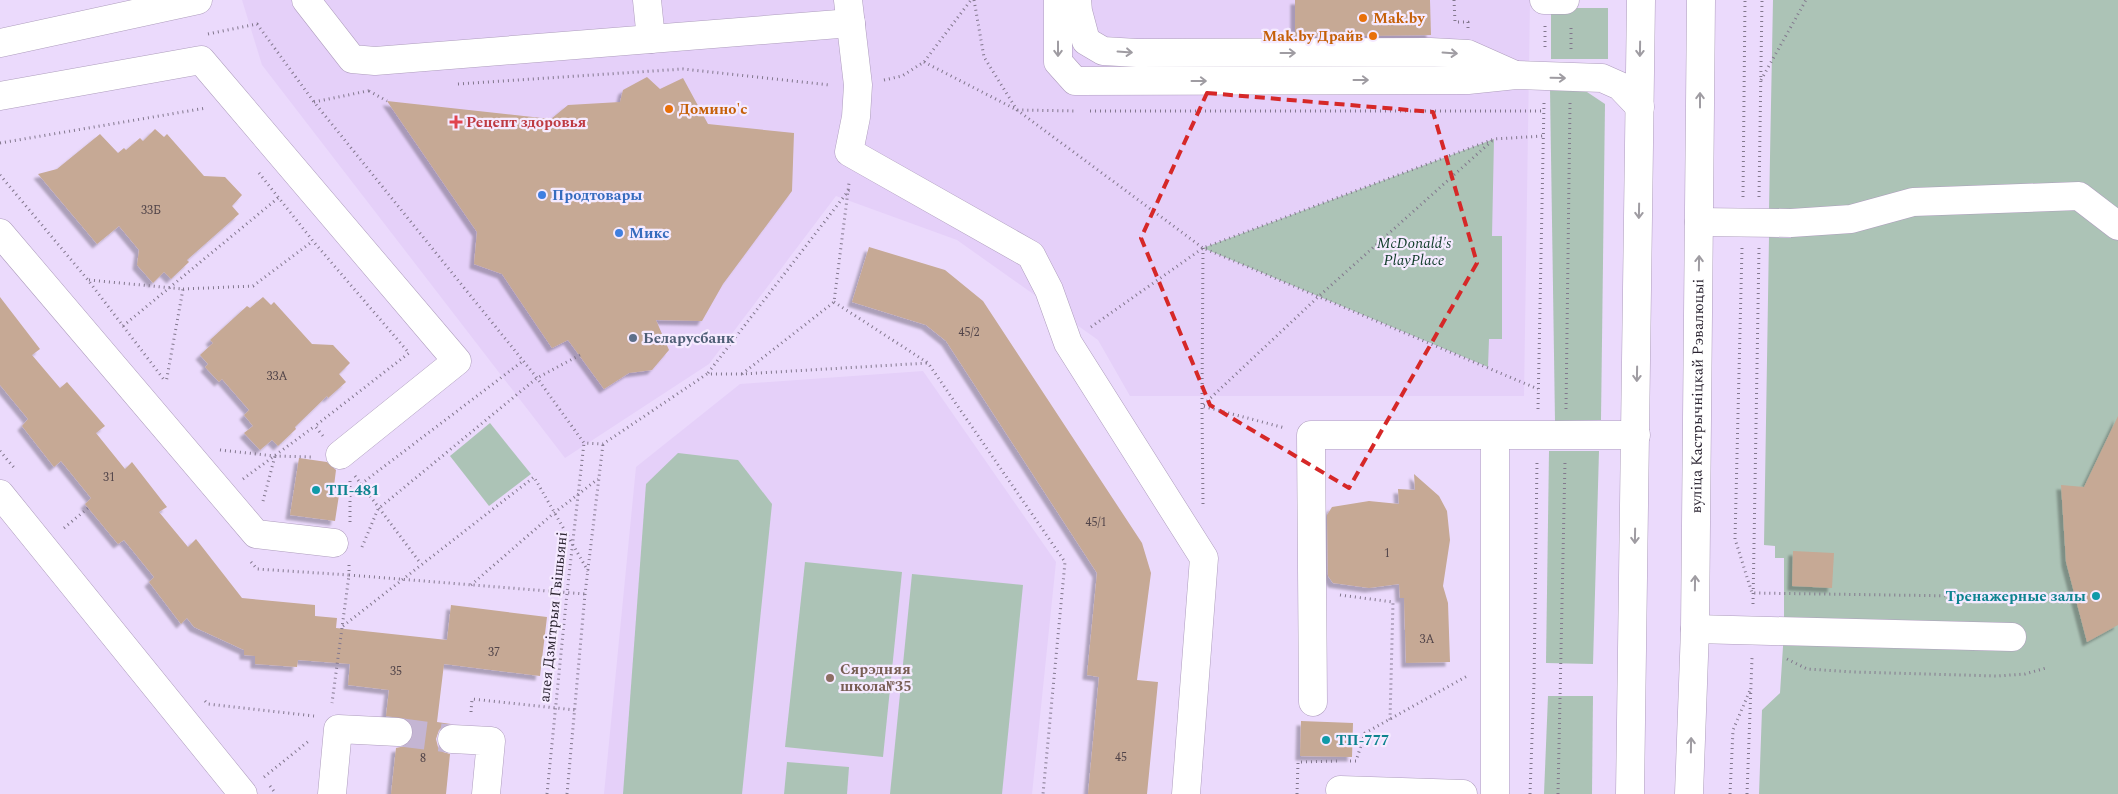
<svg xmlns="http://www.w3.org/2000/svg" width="2118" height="794" viewBox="0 0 2118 794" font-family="Spectral,serif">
<defs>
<filter id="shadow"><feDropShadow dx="-4.5" dy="4.5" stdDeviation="1" flood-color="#0004"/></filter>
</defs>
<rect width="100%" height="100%" fill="#ebdafc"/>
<g fill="#e5d0f9">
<polygon points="242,0 1530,0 1524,396 1130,396 1098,340 957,240 836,196 709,364 565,458 262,65"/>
<polygon points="923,371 1056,562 1032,794 604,794 636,467 740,384"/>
</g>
<g fill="#acc3b6">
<polygon points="1773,0 2118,0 2118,794 1759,794 1762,710 1780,693 1784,631 1784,558 1775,558 1775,546 1764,545 1769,237 1791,238 1792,209 1769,209"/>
<rect x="1551" y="8" width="57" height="51"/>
<polygon points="1550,88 1584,90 1605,104 1601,420 1555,421"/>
<polygon points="1494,139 1492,236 1502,236 1502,339 1489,339 1488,367 1203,248"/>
<polygon points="490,423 531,474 489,506 450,456"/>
<polygon points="1549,451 1599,451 1593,664 1546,663"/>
<polygon points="678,453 738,460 772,504 742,794 623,794 646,484"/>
<polygon points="805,562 902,572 883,757 785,747"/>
<polygon points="912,574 1023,585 1002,794 890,794"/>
<polygon points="1548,696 1593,696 1592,794 1544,794"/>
<polygon points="787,762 849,767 847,794 784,794"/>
</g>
<g fill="#c6a995" filter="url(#shadow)">
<polygon points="1295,0 1430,0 1431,35 1295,37"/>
<polygon points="647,77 660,89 683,78 708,124 794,133 792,191 723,284 702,321 656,320 669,350 652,370 629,373 604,389 568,340 552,348 502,274 474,264 477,232 387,101 551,119 568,105 620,102 623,90"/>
<polygon points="155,129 164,137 167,134 204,176 225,177 242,195 232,206 239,214 187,260 189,262 171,279 164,272 153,283 137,265 139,250 119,226 97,244 38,174 57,169 100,134 118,153 124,148 126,150 140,138 143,141"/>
<polygon points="869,247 945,270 983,301 1142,543 1151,573 1137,680 1158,682 1147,794 1088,794 1099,677 1087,675 1097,573 946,341 926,325 852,302"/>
<polygon points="0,297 40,349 32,355 60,388 67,382 105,426 96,433 125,469 132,462 167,507 159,512 188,547 196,539 242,598 315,605 315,616 337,618 336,628 447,640 451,605 547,617 540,676 444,664 437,722 451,724 444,725 439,730 436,739 438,747 443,752 450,754 446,794 391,794 396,748 405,746 411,741 414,733 412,725 406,719 386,716 389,690 348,685 350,664 298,660 297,667 255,664 255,656 244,655 244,650 194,627 187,618 181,624 149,582 154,577 124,540 118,544 85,504 91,498 61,461 54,467 22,426 28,419 0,385"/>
<polygon points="263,297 271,305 274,302 312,344 333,345 350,363 339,374 346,382 328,398 327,396 295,427 296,429 278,446 272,440 260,450 244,433 253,426 244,415 249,410 222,379 219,382 205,367 208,364 200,355 213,343 210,340 223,328 247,306 250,308"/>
<polygon points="2118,416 2118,625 2087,642 2066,562 2061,485 2084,487"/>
<polygon points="299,458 327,462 336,470 333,494 339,495 335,521 290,515"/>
<polygon points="1414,474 1439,496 1447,511 1450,540 1443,586 1448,603 1450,662 1406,663 1404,598 1400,598 1399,584 1369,588 1333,583 1328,576 1327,515 1332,507 1369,501 1399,504 1398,489 1415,490"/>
<polygon points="1793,551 1834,553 1832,588 1792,586"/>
<polygon points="1301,721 1353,723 1352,757 1300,756"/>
</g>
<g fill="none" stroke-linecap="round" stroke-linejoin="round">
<polyline stroke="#c4b5d3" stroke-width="28" stroke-dasharray="28 14" stroke-linecap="butt" points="398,732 452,739"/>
<g stroke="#ae9dbd" stroke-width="29">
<g id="minor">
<polyline points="306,0 352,59 375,61 851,23"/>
<polyline points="647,0 651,39"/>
<polyline points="848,0 858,85 856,117 849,152 1031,255 1049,290 1068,343 1204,558 1186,794"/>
<polyline points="1058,0 1058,62 1075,81 1468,80 1516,75 1602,78 1620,86 1640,107"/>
<polyline points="1077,0 1078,11 1086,41 1103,51 1137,53 1430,52 1468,54 1513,74"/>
<polyline points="1544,0 1565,0"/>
<polyline points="0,43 198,0"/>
<polyline points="0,96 201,60 457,361 340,455"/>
<polyline points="1699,222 1791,223 1851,219 1913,202 2079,196 2118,226"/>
<polyline points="0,233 256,534 334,543"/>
<polyline points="0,494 243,794"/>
<polyline points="1695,629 2012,637"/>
<polyline points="1313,702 1311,435 1636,435"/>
<polyline points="452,739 491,741 486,794"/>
<polyline points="1340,790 1463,794"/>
<polyline points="332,794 338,729 398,732"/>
<polyline points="1495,794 1495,436"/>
</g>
</g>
<g stroke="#ae9dbd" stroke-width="29">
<g id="highway">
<polyline points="1630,794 1641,0"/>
<path id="s1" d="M 1689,794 L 1695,629 L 1701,0"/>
</g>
</g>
<g stroke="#82778d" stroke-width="3" stroke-dasharray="1 4" stroke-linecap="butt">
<polyline points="974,0 984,57 1017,110 1203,248 1538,389"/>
<polyline points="1454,0 1455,22 1468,22 1468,28"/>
<polyline points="1545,26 1545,49"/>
<polyline points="208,34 257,24 314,102 537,378 584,443 603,444 707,374 742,374 928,363"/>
<polyline points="1571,49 1571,26"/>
<polyline points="924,62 1017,110 1077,111"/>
<polyline points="884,80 902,76 924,62 971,0"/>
<polyline points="1761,80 1806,0"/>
<polyline points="458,84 683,69 830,85"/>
<polyline points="369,91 387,101"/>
<polyline points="314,102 372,90"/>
<polyline points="1090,111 1544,111"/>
<polyline points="0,143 206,108"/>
<polyline points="259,173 313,241 409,353 315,426 323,436"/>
<polyline points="0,175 88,280 165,381"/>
<polyline points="1743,197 1745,0"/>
<polyline points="1759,197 1762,0"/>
<polyline points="1203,248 1202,406 1318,297 1494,139"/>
<polyline points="1742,248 1735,539 1752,593 2029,597"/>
<polyline points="89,280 183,289 166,383"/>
<polyline points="183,289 253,286 313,241"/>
<polyline points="834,302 928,363 1065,562 1043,794"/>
<polyline points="123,326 278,198"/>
<polyline points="1091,327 1203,248 1494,139 1543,136"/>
<polyline points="708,373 849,190"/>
<polyline points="742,374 834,302 849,183"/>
<polyline points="1538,409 1544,103"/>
<polyline points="1566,409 1570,103"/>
<polyline points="220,450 275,456 313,457"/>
<polyline points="0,451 16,470"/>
<polyline points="355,476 421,564"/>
<polyline points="243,479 315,426"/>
<polyline points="361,484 523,361"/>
<polyline points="263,501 275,456"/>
<polyline points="1203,504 1202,406 1285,428"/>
<polyline points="350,522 350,480"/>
<polyline points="64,528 88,508"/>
<polyline points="362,547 378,509 537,378 580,355"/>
<polyline points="251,562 257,569 349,575 332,703"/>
<polyline points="349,565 349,575 585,594"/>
<polyline points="471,585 554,513 598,479"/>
<polyline points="1340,595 1393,602 1390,720"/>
<polyline points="1753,604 1759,248"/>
<polyline points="343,626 534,477 588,571"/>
<polyline points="1787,659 1807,669 1854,672 1997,676 2025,674 2046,668"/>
<polyline points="205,701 208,704 314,716"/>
<polyline points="471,712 472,699 575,710"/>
<polyline points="1350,761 1356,761 1365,733 1469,675"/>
<polyline points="264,777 310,740"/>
<polyline points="270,786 276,794"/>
<polyline points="547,794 567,593 584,443"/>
<polyline points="567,794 585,594 603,444"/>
<polyline points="1297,794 1298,762 1339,761"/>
<polyline points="1530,794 1534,683 1537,461"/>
<polyline points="1558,794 1565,461"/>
<polyline points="1730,794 1733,730 1751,688"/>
<polyline points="1747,794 1752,658"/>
</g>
<use href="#minor" stroke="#fff" stroke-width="28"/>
<use href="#highway" stroke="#fff" stroke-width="28"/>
</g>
<defs><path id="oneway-shaft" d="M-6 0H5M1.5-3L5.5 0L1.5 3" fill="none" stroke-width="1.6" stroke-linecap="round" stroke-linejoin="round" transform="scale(1.25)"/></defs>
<g stroke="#9f9ca2">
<use href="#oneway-shaft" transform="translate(1058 49) rotate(90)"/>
<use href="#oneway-shaft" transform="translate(1640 49) rotate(91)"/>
<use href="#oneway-shaft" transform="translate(1125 52) rotate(4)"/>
<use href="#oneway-shaft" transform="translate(1288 53)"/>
<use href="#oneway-shaft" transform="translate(1450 53) rotate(4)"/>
<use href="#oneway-shaft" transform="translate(1558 78) rotate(1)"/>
<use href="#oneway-shaft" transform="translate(1361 80)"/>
<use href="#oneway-shaft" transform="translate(1199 81)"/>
<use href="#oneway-shaft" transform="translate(1700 100) rotate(-90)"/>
<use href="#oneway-shaft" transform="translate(1639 211) rotate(91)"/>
<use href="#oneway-shaft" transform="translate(1699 263) rotate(-89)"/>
<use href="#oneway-shaft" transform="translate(1637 374) rotate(91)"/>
<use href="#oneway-shaft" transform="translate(1635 536) rotate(91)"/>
<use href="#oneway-shaft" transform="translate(1695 583) rotate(-89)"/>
<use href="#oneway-shaft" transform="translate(1691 745) rotate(-89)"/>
</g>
<path fill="none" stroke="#d62828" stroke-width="4" stroke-dasharray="10 6" stroke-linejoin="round" d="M 1207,93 L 1433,112 L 1477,263 L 1349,488 L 1210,405 L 1141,238 Z"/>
<g fill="#e8710a" stroke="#f5eaff" stroke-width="2">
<circle cx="1363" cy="18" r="5"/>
<circle cx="1373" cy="36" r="5"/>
<circle cx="669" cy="109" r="5"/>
</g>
<path fill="#e0444e" stroke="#f5eaff" stroke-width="2" d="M453.5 114.5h5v5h5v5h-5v5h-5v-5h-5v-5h5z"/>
<g fill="#3f7fe0" stroke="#f5eaff" stroke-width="2">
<circle cx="542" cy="195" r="5"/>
<circle cx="619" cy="233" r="5"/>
</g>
<circle fill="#5c6f8a" stroke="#f5eaff" stroke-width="2" cx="633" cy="338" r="5"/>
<g fill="#0f9aa8" stroke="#f5eaff" stroke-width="2">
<circle cx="316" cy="490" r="5"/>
<circle cx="2096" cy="596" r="5"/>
<circle cx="1326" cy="740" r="5"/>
</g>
<circle fill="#8d6e63" stroke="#f5eaff" stroke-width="2" cx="830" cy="678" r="5"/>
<g text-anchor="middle" stroke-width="4.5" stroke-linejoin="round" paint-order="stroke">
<g font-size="12" fill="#514449">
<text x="151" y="214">33Б</text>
<text x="969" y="336">45/2</text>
<text x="277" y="380">33А</text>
<text x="109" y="481">31</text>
<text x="1096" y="526">45/1</text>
<text x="1387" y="557">1</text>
<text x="1427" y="643">3А</text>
<text x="494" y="656">37</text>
<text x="396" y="675">35</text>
<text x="1121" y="761">45</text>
<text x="423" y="762">8</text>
</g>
<g font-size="15" font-weight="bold" fill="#c56008" stroke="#f5eaff" text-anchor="start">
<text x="1373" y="23">Mak.by</text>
<text x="1363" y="41" text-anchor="end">Маk.by Драйв</text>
<text x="679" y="114">Домино'c</text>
</g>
<g font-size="15" font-weight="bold" fill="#be3a42" stroke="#f5eaff" text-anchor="start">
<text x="466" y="127">Рецепт здоровья</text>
</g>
<g font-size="15" font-weight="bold" fill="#366cbe" stroke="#f5eaff" text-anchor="start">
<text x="552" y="200">Продтовары</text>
<text x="629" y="238">Микс</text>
</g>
<g font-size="15" font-style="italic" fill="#0f3b28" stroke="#f5eaff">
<text x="1414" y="248">McDonald's<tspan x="1414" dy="17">PlayPlace</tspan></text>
</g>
<g font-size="15" font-weight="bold" fill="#4e5e75" stroke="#f5eaff" text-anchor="start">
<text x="643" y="343">Беларусбанк</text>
</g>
<g font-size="15" fill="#2a2330" stroke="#f5eaff">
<text dy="5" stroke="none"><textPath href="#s1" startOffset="398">вуліца Кастрычніцкай Рэвалюцыі</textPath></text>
<text transform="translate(553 617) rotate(-84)" y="5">алея Дзмітрыя Гвішыяні</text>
</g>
<g font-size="15" font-weight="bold" fill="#0d838f" stroke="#f5eaff" text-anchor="start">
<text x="326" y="495">ТП-481</text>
<text x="2086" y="601" text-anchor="end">Тренажерные залы</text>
<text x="1336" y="745">ТП-777</text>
</g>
<g font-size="15" font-weight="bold" fill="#785e54" stroke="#f5eaff" text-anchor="start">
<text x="840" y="674">Сярэдняя<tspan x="840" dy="17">школа№35</tspan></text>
</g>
</g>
</svg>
